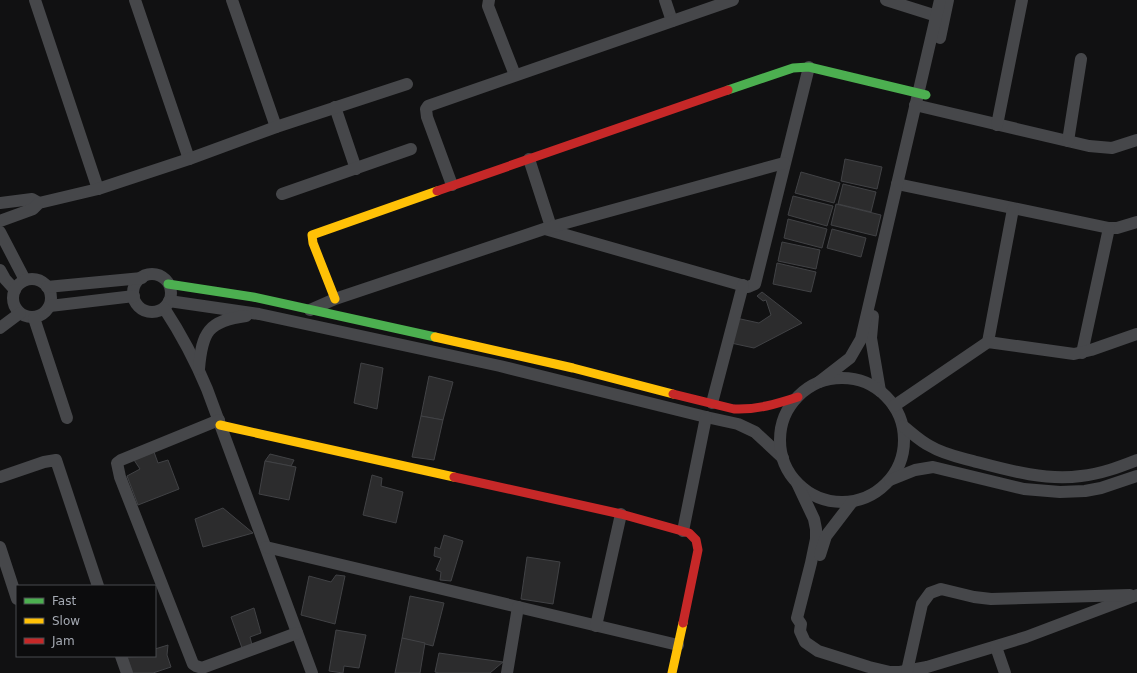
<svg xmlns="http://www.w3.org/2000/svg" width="1137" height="673" viewBox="0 0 1137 673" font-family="'DejaVu Sans',sans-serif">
<rect width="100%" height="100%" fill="#111112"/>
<g fill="#2c2c2d" stroke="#414245">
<polygon points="845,159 882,167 877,189 841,181"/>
<polygon points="801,172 840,183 834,203 795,193"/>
<polygon points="843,184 876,192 871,212 838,204"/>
<polygon points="793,196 833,206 827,226 788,215"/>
<polygon points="836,204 881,215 876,236 831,225"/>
<polygon points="788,219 827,229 822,248 784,238"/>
<polygon points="832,229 866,238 861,257 827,248"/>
<polygon points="782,242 820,250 816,269 778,261"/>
<polygon points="777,263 816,272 811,292 773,284"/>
<polygon points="762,292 802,323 754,348 731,343 736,318 759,323 771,315 766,300 763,301 757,296"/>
<polygon points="361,363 383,368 377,409 354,403"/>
<polygon points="429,376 453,382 443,420 421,416"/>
<polygon points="421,416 443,420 434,460 412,457"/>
<polygon points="154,452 158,463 168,460 179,489 138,505 127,476 140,469 134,460"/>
<polygon points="270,454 294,460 291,466 265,461"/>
<polygon points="265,461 296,467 289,500 259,494"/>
<polygon points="372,475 382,478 381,486 403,492 396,523 363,515"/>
<polygon points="223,508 253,533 203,547 195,519"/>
<polygon points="444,535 463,541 451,581 440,580 441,572 436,570 441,558 434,556 435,547 440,549"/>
<polygon points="527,557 560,562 553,604 521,599"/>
<polygon points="336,575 345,576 335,624 301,615 309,576 331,582"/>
<polygon points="410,596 444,603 433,646 402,638"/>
<polygon points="254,608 261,633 250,637 252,645 242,648 231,617"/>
<polygon points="336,630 366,635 359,668 344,666 343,673 329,671"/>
<polygon points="402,638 425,643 420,673 395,673"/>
<polygon points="168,645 167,655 171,667 153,673 132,673 127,657 155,656 155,649"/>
<polygon points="439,653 503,662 490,673 439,673 435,672"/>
</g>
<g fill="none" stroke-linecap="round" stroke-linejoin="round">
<g stroke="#46474a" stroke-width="12">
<polyline points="35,0 98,189"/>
<polyline points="135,0 189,159"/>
<polyline points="232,0 276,127"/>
<polyline points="489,0 488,6 515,75"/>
<polyline points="665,0 672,21"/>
<polyline points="886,0 943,18"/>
<polyline points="940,38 948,0"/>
<polyline points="915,105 1089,146 1112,148 1137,140"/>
<polyline points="335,107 356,169"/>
<polyline points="997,125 1022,0"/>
<polyline points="1068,141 1081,59"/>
<polyline points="529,159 551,227"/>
<polyline points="897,184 1109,228 1117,228 1137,222"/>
<polyline points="452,185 427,117 426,109 428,106 733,0"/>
<polyline points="282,194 411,149"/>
<polyline points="0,203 32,199 39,203"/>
<polyline points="0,221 33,209 39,203 98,189 189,159 276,127 407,84"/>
<polyline points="545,229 748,287 755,284 809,67"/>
<polyline points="0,232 25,280"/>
<polyline points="0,270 5,279 15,290"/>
<circle cx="152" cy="293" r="19"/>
<circle cx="32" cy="298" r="19"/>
<polyline points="47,287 142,278"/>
<polyline points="169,301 259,314 500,366 706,417 738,424 755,432 783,458"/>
<polyline points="50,306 134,296"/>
<path d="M 164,308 C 181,334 195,360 207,389 L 312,673"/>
<polyline points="310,310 335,299 544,229 784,163"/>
<polyline points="873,316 871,338 880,391"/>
<polyline points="34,318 67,418"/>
<polyline points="0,328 20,313"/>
<polyline points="988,342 1013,209"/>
<polyline points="1082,353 1109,228"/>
<path d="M 199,369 C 202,332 208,321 246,316"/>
<circle cx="842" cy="440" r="62"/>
<polyline points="819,382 850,358 861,339 940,0"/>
<polyline points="712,403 743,285"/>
<polyline points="894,406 988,342 1074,354 1091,350 1137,334"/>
<polyline points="219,420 121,460 117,463 120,477 193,664 196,666 202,668 297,633"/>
<path d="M 903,426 C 912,433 920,441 930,446 C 943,454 958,457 973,461 C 1007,470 1045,481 1081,476 C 1101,474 1119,467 1137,460"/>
<polyline points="0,477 44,462 56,460 98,586"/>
<polyline points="890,480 915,470 933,467 1024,489 1060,492 1085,491 1101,488 1137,476"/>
<polyline points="797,483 814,519 816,529 816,539 811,563 797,618 801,624 800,631 805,642 818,651 869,667 890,672 900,672 927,667 1026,637 1137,595"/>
<polyline points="683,531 706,417"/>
<polyline points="0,547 17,599"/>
<polyline points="266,547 678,645"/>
<polyline points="820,555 826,536 852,502"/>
<polyline points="596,626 621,514"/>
<polyline points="996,647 1005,673"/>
<polyline points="121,656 127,673"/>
<polyline points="907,671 922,604 930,593 941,589 974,597 991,599 1130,595"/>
<polyline points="507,673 518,607"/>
</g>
<g stroke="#4caf50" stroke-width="9">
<polyline points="728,90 793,68 809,67 926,95"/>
<polyline points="168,284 253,297 435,337"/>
</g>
<g stroke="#ffc107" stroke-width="9">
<polyline points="335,299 313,243 312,235 437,191"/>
<polyline points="435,337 573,368 673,394"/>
<polyline points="220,425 454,477"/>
<polyline points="672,673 683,623"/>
</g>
<g stroke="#c62828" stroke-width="9">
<polyline points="437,191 728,90"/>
<path d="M 673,394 L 734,409 C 757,410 776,404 798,397"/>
<polyline points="454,477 621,514 689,533 696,540 698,550 683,623"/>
</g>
</g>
<rect x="16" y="585" width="140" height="72" fill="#0c0c0d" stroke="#494b4f"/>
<rect x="24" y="598" width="20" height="6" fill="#4caf50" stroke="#494b4f"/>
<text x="52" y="605" font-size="12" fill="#a4a9b2">Fast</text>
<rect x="24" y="618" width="20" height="6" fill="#ffc107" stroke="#494b4f"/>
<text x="52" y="625" font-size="12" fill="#a4a9b2">Slow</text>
<rect x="24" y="638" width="20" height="6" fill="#c62828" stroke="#494b4f"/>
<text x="52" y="645" font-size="12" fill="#a4a9b2">Jam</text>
</svg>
